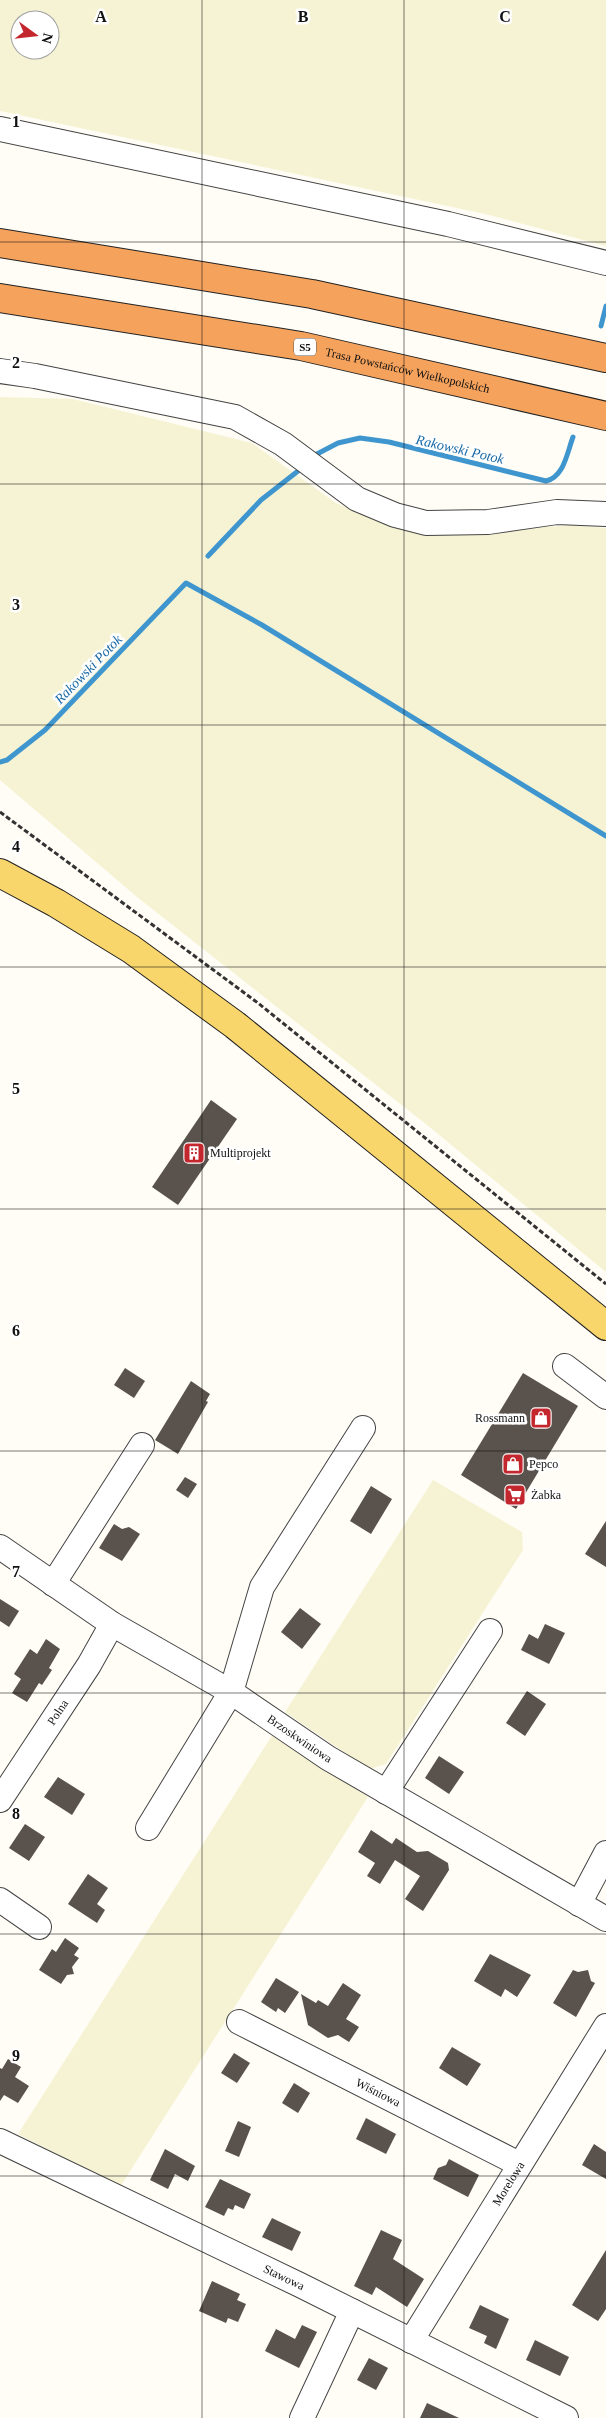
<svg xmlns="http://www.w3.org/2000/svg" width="606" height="2418" viewBox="0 0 606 2418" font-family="'Times New Roman',serif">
<rect width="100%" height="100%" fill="#fffdf5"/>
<g fill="#f6f3d4" fill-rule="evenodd">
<path d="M 0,0 L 606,0 L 606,246 L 485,214 L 0,111 ZM 20,20 L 50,20 L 50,50 L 20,50 Z"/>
<polygon points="0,397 73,399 252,443 336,503 395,528 449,534 572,525 606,528 606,1272 427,1125 137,897 0,780"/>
<polygon points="433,1480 522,1532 523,1550 386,1764 369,1769 285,1712"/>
<polygon points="273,1734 368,1797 120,2187 18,2134"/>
</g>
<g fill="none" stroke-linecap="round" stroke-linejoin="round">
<g stroke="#3f96cf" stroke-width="5">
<polyline points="601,326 606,306"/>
<path d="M 317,454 L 338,443 L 360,438 L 389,442 L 546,481 C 564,477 567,453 573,437"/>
<polyline points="208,556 261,500 298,471"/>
<polyline points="0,762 7,760 45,730 186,583 262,625 606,836"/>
</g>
</g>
<g fill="#5a524d">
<polygon points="211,1100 237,1119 178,1205 152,1187"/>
<polygon points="125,1368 145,1381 134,1398 114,1385"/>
<polygon points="523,1373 578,1406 516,1509 461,1475"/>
<polygon points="191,1381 210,1394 206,1401 208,1402 178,1454 155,1440"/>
<polygon points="185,1477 197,1484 188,1498 176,1490"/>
<polygon points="371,1486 392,1499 371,1534 350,1521"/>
<polygon points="606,1521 606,1567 585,1554"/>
<polygon points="114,1524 122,1529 129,1527 140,1534 122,1561 99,1548"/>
<polygon points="0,1599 19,1611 9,1627 0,1621"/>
<polygon points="300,1608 321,1624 302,1649 281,1632"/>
<polygon points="545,1624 565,1633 549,1664 521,1650 529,1634 538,1639"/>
<polygon points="46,1639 60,1649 49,1668 52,1670 42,1685 39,1683 27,1702 12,1693 21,1679 14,1674 30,1649 37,1654"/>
<polygon points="527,1691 546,1704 525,1736 506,1723"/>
<polygon points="439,1756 464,1772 449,1794 425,1778"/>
<polygon points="58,1777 85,1794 72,1815 44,1797"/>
<polygon points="25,1824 45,1837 29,1861 9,1848"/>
<polygon points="371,1830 392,1844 396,1838 417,1852 428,1851 448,1863 449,1870 423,1911 405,1899 420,1876 395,1860 380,1884 367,1876 375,1863 358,1852"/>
<polygon points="88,1874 108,1888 97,1904 105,1910 97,1923 68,1904"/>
<polygon points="65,1938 79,1948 74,1955 79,1958 72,1967 74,1974 67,1975 61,1984 39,1970 52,1949 56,1952"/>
<polygon points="490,1954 531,1975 517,1997 505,1989 501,1997 474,1981"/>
<polygon points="573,1970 578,1972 588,1970 591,1981 595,1983 576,2017 553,2003"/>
<polygon points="276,1978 299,1992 285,2013 278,2008 276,2012 261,2002"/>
<polygon points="343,1983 361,1995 346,2019 359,2027 349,2042 338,2035 328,2038 308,2025 301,1994 316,2003 318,2000 328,2006"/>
<polygon points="452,2047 481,2064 467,2086 439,2068"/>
<polygon points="234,2053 250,2063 237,2083 221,2073"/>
<polygon points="8,2059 21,2067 15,2077 29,2086 18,2103 4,2095 0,2101 0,2068 2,2069"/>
<polygon points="294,2083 310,2093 298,2113 282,2103"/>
<polygon points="366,2118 396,2134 386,2154 356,2139"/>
<polygon points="238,2121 251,2127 239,2157 225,2151"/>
<polygon points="594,2144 606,2152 606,2179 582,2165"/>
<polygon points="165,2149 195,2166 188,2181 175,2174 168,2189 150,2180"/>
<polygon points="449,2159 479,2175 468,2197 433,2179 438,2168 446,2165"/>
<polygon points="220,2179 251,2194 244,2209 235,2205 233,2210 228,2208 224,2216 205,2207"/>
<polygon points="272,2218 301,2232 292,2251 262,2237"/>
<polygon points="381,2230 402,2240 393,2259 424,2279 407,2307 376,2287 372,2295 354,2286"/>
<polygon points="606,2250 606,2309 598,2321 572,2305"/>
<polygon points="212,2281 240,2294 237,2300 246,2304 238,2322 228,2318 226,2323 199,2311"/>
<polygon points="480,2305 509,2319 496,2349 484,2343 487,2336 469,2328"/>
<polygon points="302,2325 317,2332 299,2368 265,2351 276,2329 295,2339"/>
<polygon points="535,2340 569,2357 560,2376 526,2360"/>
<polygon points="369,2358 388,2368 376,2390 357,2380"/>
<polygon points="427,2403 459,2418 420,2418"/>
</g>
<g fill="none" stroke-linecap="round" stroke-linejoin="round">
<g stroke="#444" stroke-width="26">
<g id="minor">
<polyline points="0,129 448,224 606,263"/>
<polyline points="0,371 35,376 235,417 283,444 357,499 395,515 426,523 488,522 557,512 606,514"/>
<polyline points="565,1366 606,1397"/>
<path id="s1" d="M 0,1547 L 112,1624 L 231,1692 L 328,1758 L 606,1919"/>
<polyline points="53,1584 142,1445"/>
<polyline points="386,1792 490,1631"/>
<path id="s2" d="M 0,1800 L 89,1665 L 112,1624"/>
<polyline points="148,1828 231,1692 262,1587 363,1428"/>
<polyline points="0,1900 39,1927"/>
<polyline points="579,1904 606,1853"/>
<path id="s3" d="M 239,2022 L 519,2164"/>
<path id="s4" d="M 0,2141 L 300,2285 L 566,2418"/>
<path id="s5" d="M 411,2341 L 606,2026"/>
<polyline points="302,2418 352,2311"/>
</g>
</g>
<g stroke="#222" stroke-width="30">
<polyline id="major" points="0,873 56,903 131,949 235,1025 606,1326"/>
</g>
<g stroke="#222" stroke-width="30">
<g id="highway">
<polyline points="0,243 312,294 606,358"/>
<path id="s6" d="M 0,298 L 301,346 L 606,416"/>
</g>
</g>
<polyline stroke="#333" stroke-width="3" stroke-dasharray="5 2.5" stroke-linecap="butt" points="0,812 258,1003 606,1284"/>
<use href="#minor" stroke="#fff" stroke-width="24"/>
<use href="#major" stroke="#f9d66b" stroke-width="28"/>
<use href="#highway" stroke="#f5a25d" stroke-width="28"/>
</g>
<path fill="none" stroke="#111" stroke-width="1" stroke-opacity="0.55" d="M 202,0 L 202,2418M 404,0 L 404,2418M 0,242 L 606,242M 0,484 L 606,484M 0,725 L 606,725M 0,967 L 606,967M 0,1209 L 606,1209M 0,1451 L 606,1451M 0,1693 L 606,1693M 0,1934 L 606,1934M 0,2176 L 606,2176"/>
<defs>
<g id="building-square" transform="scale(1.125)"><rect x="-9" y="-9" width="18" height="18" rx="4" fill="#c4262e" stroke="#fff"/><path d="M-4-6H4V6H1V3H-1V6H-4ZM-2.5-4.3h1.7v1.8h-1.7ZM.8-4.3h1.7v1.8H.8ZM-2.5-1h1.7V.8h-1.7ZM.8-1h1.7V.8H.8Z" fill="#fff"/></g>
<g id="shop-square" transform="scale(1.125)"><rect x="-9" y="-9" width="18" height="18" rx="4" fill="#c4262e" stroke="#fff"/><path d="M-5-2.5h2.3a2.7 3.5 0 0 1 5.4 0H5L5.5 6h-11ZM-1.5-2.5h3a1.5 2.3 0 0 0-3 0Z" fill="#fff"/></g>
<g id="supermarket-square" transform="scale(1.125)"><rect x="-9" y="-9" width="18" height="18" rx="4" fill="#c4262e" stroke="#fff"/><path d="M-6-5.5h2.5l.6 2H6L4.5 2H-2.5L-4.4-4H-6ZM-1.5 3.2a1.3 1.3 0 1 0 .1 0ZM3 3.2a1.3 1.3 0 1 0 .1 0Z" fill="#fff"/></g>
</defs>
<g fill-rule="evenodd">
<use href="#building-square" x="194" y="1153"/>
<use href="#shop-square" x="541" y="1418"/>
<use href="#shop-square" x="513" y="1464"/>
<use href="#supermarket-square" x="515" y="1495"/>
</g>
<g text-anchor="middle" stroke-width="5" stroke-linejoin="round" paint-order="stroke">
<rect fill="#fff" stroke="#585858" stroke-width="1" x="294" y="338.5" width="22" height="17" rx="4"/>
<g font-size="11" font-weight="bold" fill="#111">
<text x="305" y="351">S5</text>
</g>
<g font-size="12" fill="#111" stroke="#fff">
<text dy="4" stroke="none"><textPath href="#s6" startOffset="414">Trasa Powstańców Wielkopolskich</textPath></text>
<text dy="4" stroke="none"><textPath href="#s2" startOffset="105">Polna</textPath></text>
<text dy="4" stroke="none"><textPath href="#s1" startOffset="356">Brzoskwiniowa</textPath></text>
<text dy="4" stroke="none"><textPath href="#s3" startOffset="156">Wiśniowa</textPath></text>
<text dy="4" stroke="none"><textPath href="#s5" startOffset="185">Morelowa</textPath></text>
<text dy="4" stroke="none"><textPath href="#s4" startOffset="315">Stawowa</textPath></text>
</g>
<g font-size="12" fill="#111" stroke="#fff" text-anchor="start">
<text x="210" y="1157">Multiprojekt</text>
<text x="525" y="1422" text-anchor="end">Rossmann</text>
<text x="529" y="1468">Pepco</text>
<text x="531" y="1499">Żabka</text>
</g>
<g font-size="14" font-style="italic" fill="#1768a6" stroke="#fff">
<text transform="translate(460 449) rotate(13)" y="5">Rakowski Potok</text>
<text transform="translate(88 669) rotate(-46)" y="5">Rakowski Potok</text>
</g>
</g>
<g font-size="16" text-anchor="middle" font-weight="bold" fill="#111" stroke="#fff" stroke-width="5" stroke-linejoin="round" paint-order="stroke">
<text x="101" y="22">A</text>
<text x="303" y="22">B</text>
<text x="505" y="22">C</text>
<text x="16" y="127">1</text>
<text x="16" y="368">2</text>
<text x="16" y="610">3</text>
<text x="16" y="852">4</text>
<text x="16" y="1094">5</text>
<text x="16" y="1336">6</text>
<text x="16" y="1577">7</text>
<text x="16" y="1819">8</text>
<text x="16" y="2061">9</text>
</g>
<g transform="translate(35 35) rotate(105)"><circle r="24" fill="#ffffff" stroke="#a0a0a0"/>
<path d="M0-4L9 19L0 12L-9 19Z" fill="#c4262e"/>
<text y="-8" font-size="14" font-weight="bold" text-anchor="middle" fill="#111111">N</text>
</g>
</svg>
